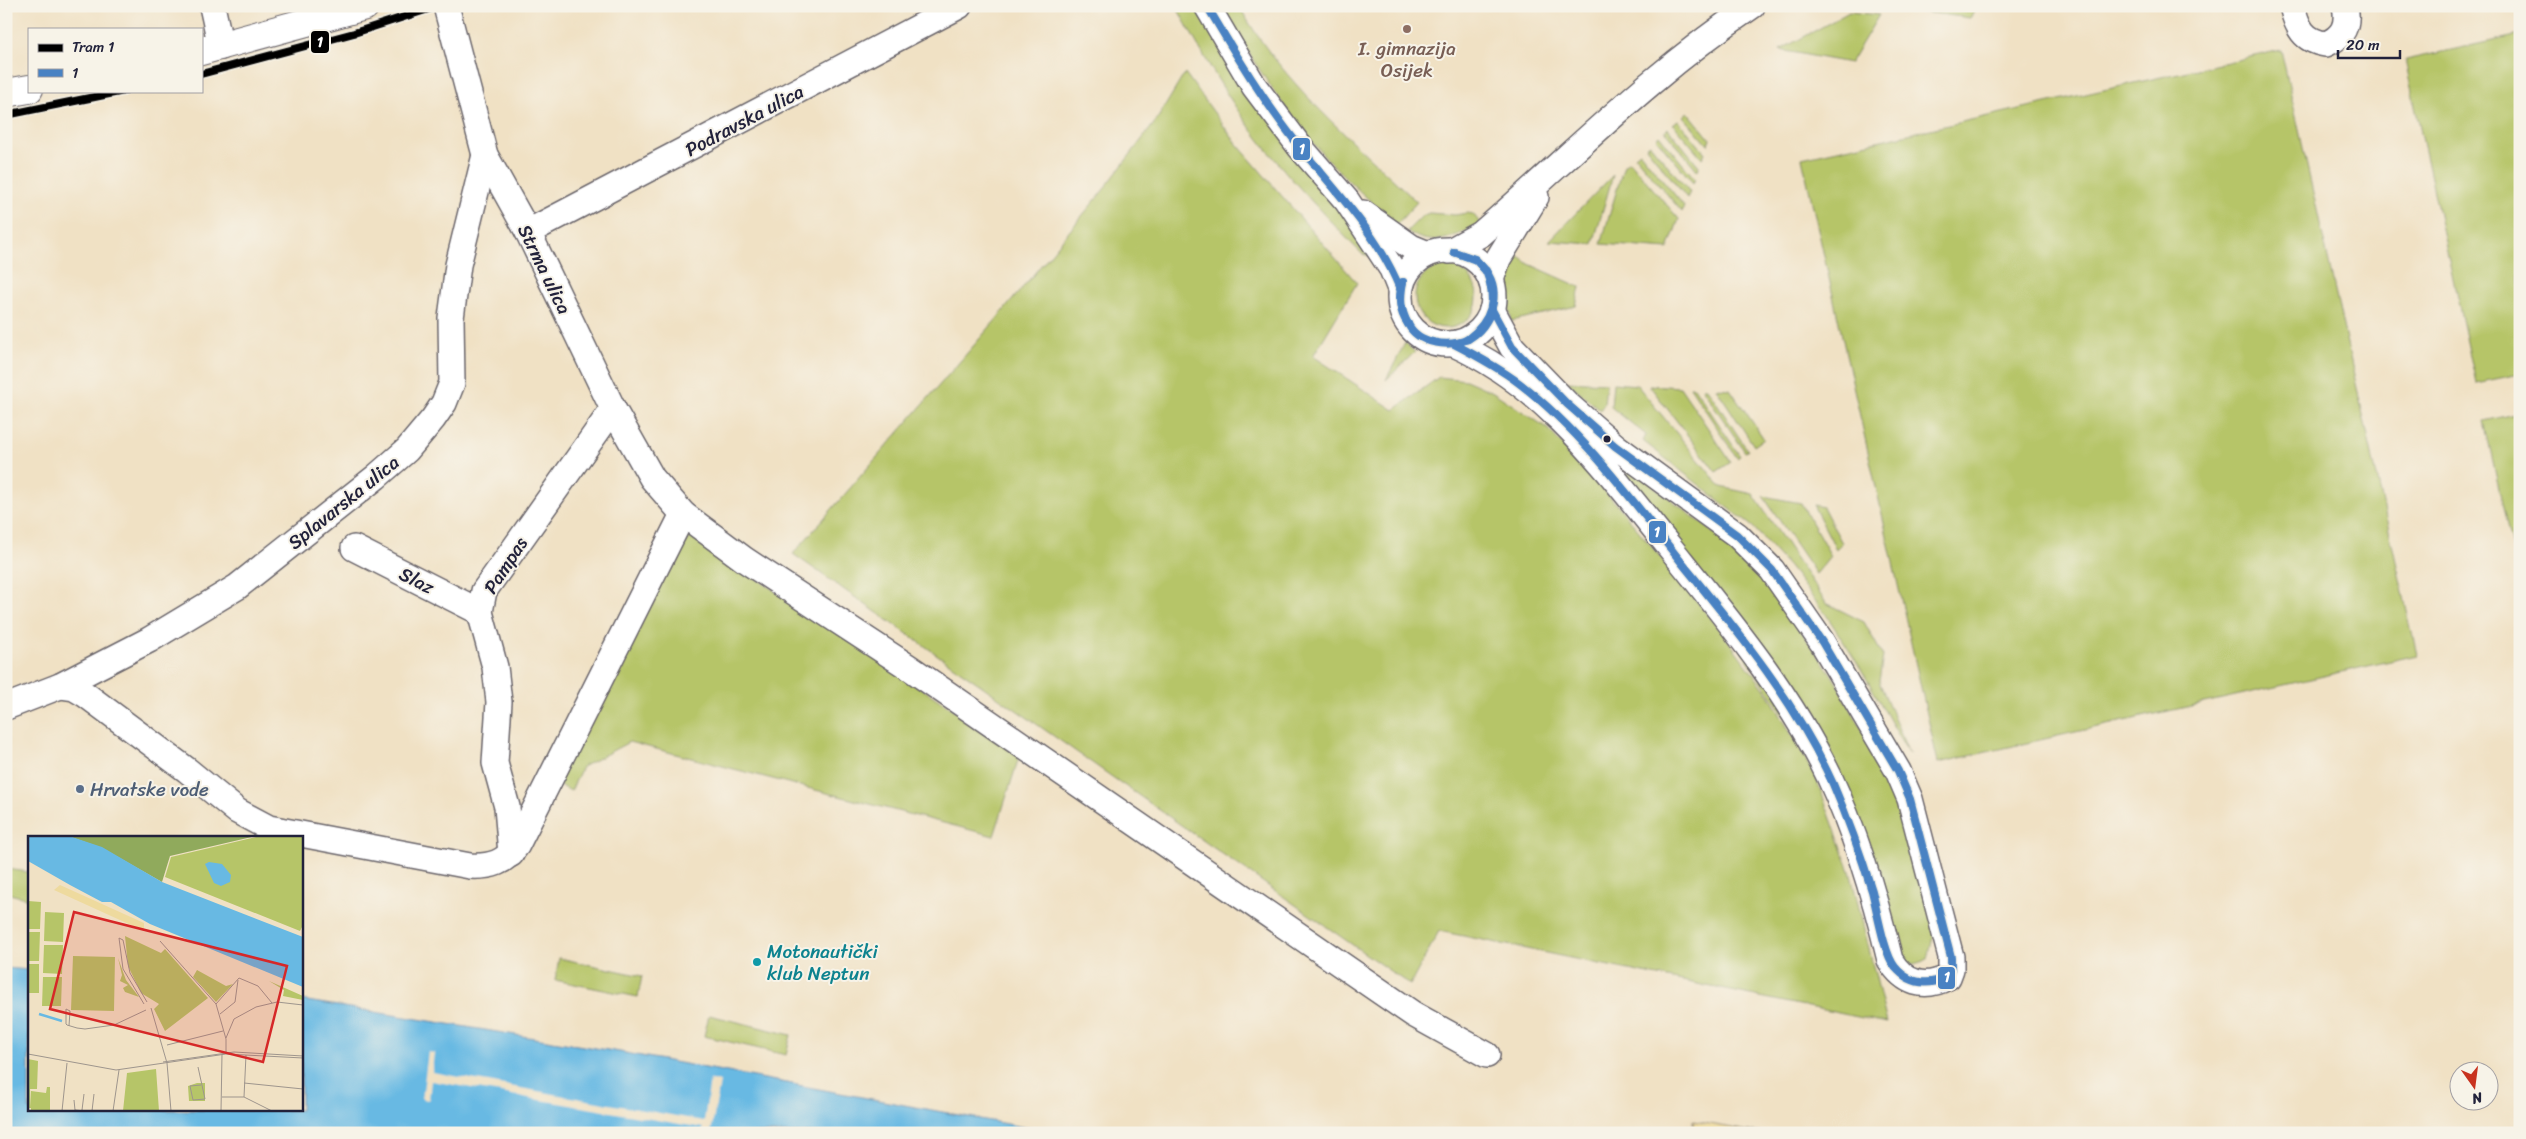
<svg xmlns="http://www.w3.org/2000/svg" width="2526" height="1139" viewBox="0 0 2526 1139" font-family="Sriracha,sans-serif">
<rect width="100%" height="100%" fill="#f7f3e8"/>
<filter id="ink" filterUnits="userSpaceOnUse"><feTurbulence type="fractalNoise" baseFrequency=".02" numOctaves="2"/><feDisplacementMap in="SourceGraphic" scale="10" xChannelSelector="R" yChannelSelector="G"/><feConvolveMatrix kernelMatrix="1 2 1 2 8 2 1 2 1" color-interpolation-filters="sRGB"/></filter>
<filter id="wash" filterUnits="userSpaceOnUse"><feTurbulence type="fractalNoise" baseFrequency=".0096" numOctaves="4" result="noise"/><feDisplacementMap in="SourceGraphic" scale="20" xChannelSelector="R" yChannelSelector="G"/><feGaussianBlur stdDeviation="1.12" result="paint"/><feColorMatrix in="noise" values="0 0 0 0 0 0 0 0 0 0 0 0 0 0 0 0 0 1.4 0 .05"/><feComposite in="paint" operator="in"/></filter>
<g filter="url(#wash)">
<rect width="100%" height="100%" fill="#f0e1c4"/>
<g fill="#b6c568" stroke="#6c7452">
<path d="M 1176,6 L 1195,6 L 1346,218 L 1370,256 L 1362,254 C 1329,220 1295,185 1265,147 C 1230,104 1203,55 1176,6 Z"/>
<path d="M 1221,6 L 1239,6 C 1282,83 1354,142 1417,202 L 1396,225 C 1374,204 1351,184 1330,162 C 1287,115 1252,61 1221,6 Z"/>
<polygon points="1893,6 1978,6 1970,18 1892,8"/>
<polygon points="1849,12 1879,15 1850,63 1780,50"/>
<polygon points="2520,35 2520,374 2476,383 2405,60"/>
<polygon points="2281,50 2417,655 1938,763 1802,158"/>
<polygon points="1185,73 1237,144 1357,283 1313,356 1394,410 1439,377 1466,380 1493,392 1547,428 1619,507 1719,628 1769,695 1815,775 1850,871 1887,1023 1439,931 1410,985 793,554 995,321 1101,193 1156,121"/>
<polygon points="1688,112 1710,139 1708,145 1683,116"/>
<polygon points="1678,120 1705,153 1702,158 1673,124"/>
<polygon points="1668,128 1699,166 1698,171 1665,131"/>
<polygon points="1659,135 1695,179 1693,183 1656,138"/>
<polygon points="1650,144 1690,192 1687,198 1646,147"/>
<polygon points="1640,152 1684,206 1682,212 1635,156"/>
<polygon points="1629,161 1679,219 1668,249 1601,244 1624,165"/>
<polygon points="1613,175 1593,244 1549,241"/>
<path d="M 1429,213 L 1455,215 L 1467,213 L 1473,214 L 1481,224 C 1454,236 1434,250 1407,231 L 1422,216 Z"/>
<path d="M 1509,249 L 1529,264 L 1580,287 L 1576,306 L 1512,321 C 1505,296 1501,274 1509,249 Z"/>
<circle cx="1446" cy="297" r="31"/>
<polygon points="1405,343 1415,352 1386,380"/>
<polygon points="1567,381 1606,383 1604,404 1600,410"/>
<polygon points="1613,383 1637,385 1721,487 1753,494 1826,603 1864,622 1883,656 1879,681 1909,754 1861,669 1827,616 1789,567 1753,527 1643,441 1646,435 1611,407"/>
<polygon points="1649,385 1680,387 1731,462 1716,472"/>
<polygon points="1690,387 1694,387 1740,456 1737,458"/>
<polygon points="1702,388 1707,388 1748,451 1745,452"/>
<polygon points="1716,388 1730,389 1764,439 1754,446"/>
<polygon points="2520,413 2520,584 2484,421"/>
<path d="M 1633,470 L 1732,547 L 1772,590 L 1832,675 L 1882,765 L 1914,852 L 1935,928 L 1928,959 C 1916,964 1909,967 1898,960 L 1857,825 L 1625,475 Z"/>
<polygon points="1763,496 1801,503 1831,556 1816,574"/>
<polygon points="1813,505 1823,507 1842,543 1836,549"/>
<polygon points="691,535 1020,754 994,836 629,742 582,767 571,791 556,783 654,592"/>
<polygon points="6,869 29,872 29,899 6,893"/>
<polygon points="559,958 642,976 638,997 555,980"/>
<polygon points="709,1015 791,1035 786,1055 704,1036"/>
</g>
<polygon fill="#eeda9e" stroke="#887e6c" points="1693,1121 1760,1133 1694,1133"/>
<polygon fill="#68b9e3" stroke="#456e8f" points="6,968 29,970 29,1110 301,1110 301,1000 620,1052 1055,1133 6,1133"/>
<polygon fill="#f0e1c4" points="428,1052 434,1053 432,1072 704,1121 710,1080 716,1081 720,1082 711,1133 702,1133 703,1128 431,1081 429,1100 422,1099"/>
</g>
<g filter="url(#ink)">
<g fill="none" stroke-linecap="round" stroke-linejoin="round">
<g stroke="#6a656b" stroke-width="28">
<g id="minor">
<polyline points="212,6 221,47"/>
<polyline points="446,6 485,155 528,232 613,409 652,478 683,514 745,560 910,668 1413,1014 1487,1055"/>
<polyline points="1207,6 1254,86 1300,147 1347,201 1392,269 1400,289"/>
<path d="M 2292,6 C 2297,27 2303,41 2326,44 C 2343,37 2349,25 2345,6"/>
<polyline points="1363,213 1411,247 1428,254"/>
<polyline points="528,232 959,6"/>
<circle cx="1447" cy="297" r="47"/>
<path d="M 1450,251 L 1481,234 C 1572,155 1651,74 1752,6"/>
<polyline points="1491,280 1498,259 1536,197"/>
<path d="M 1454,344 C 1548,386 1609,473 1672,550 C 1730,622 1789,693 1829,776 C 1857,836 1875,897 1890,960 C 1904,983 1924,990 1948,977 L 1951,969 L 1951,957 L 1910,799 L 1898,771 L 1822,642 L 1772,570 L 1737,535 L 1615,446 L 1567,404 L 1512,347 L 1492,310"/>
<polyline points="354,548 480,612"/>
<path d="M 60,686 L 74,688 L 86,695 L 187,770 L 237,811 L 269,828 L 470,866 C 491,867 505,863 517,845 L 683,514"/>
<polyline points="6,707 60,686 149,640 237,587 376,477 407,450 433,419 444,403 452,383 451,318 458,265 485,155"/>
<polyline points="511,854 507,807 495,763 499,702 495,667 480,612 484,591 613,409"/>
</g>
</g>
<g stroke="#6a656b" stroke-width="30">
<g id="major">
<polyline points="201,51 365,6"/>
<polyline points="6,93 29,89"/>
</g>
</g>
<use href="#minor" stroke="#fff" stroke-width="25"/>
<use href="#major" stroke="#fff" stroke-width="28"/>
<g stroke="#f7f3e8" stroke-width="11">
<g id="bus-1">
<path d="M 1207,6 C 1236,55 1264,102 1299,146 C 1336,192 1378,234 1400,289"/>
<polyline points="1454,252 1475,259 1486,271"/>
<polyline points="1454,252 1476,260 1486,271"/>
<path d="M 1403,282 C 1400,298 1400,309 1408,324"/>
<path d="M 1403,282 C 1398,296 1399,311 1408,324"/>
<path d="M 1408,324 C 1418,344 1449,348 1468,339"/>
<path d="M 1468,339 C 1492,320 1498,300 1486,271"/>
<path d="M 1468,339 C 1491,327 1502,293 1486,271"/>
<path d="M 1454,344 C 1477,356 1499,368 1519,383 C 1585,434 1635,504 1686,568 C 1741,635 1797,704 1833,784 C 1848,819 1861,855 1872,891 C 1877,910 1884,954 1895,967 C 1910,985 1928,986 1948,977 L 1951,969 L 1951,957 L 1910,799 L 1898,771 L 1822,642 L 1772,570 L 1737,535 L 1615,446 L 1567,404 L 1512,347 L 1492,310"/>
</g>
</g>
<use href="#bus-1" stroke="#4982c3" stroke-width="8"/>
<g stroke="#f7f3e8" stroke-width="11">
<g id="tram-1">
<polyline points="201,74 354,33 438,6"/>
<polyline points="6,115 124,91"/>
</g>
</g>
<use href="#tram-1" stroke="#000" stroke-width="8"/>
</g>
</g>
<circle fill="#8d6e63" stroke="#f7f3e8" stroke-width="2" cx="1407" cy="29" r="5"/>
<circle fill="#22223b" stroke="#f7f3e8" stroke-width="2" cx="1607" cy="439" r="4.5"/>
<circle fill="#5c6f8a" stroke="#f7f3e8" stroke-width="2" cx="80" cy="789" r="5"/>
<circle fill="#0f9aa8" stroke="#f7f3e8" stroke-width="2" cx="757" cy="962" r="5"/>
<g text-anchor="middle" stroke-width="4" stroke-linejoin="round" paint-order="stroke">
<g font-size="19" fill="#785e54" stroke="#f7f3e8">
<text x="1407" y="55">I. gimnazija<tspan x="1407" dy="22">Osijek</tspan></text>
</g>
<g font-size="19" fill="#22223b" stroke="#f7f3e8">
<text transform="translate(744 120) rotate(-28)" y="7">Podravska ulica</text>
<text transform="translate(545 269) rotate(64)" y="7">Strma ulica</text>
<text transform="translate(343 502) rotate(-39)" y="7">Splavarska ulica</text>
<text transform="translate(505 565) rotate(-57)" y="7">Pampas</text>
<text transform="translate(417 580) rotate(27)" y="7">Slaz</text>
</g>
<g font-size="19" fill="#4e5e75" stroke="#f7f3e8" text-anchor="start">
<text x="90" y="796">Hrvatske vode</text>
</g>
<g font-size="19" fill="#0d838f" stroke="#f7f3e8" text-anchor="start">
<text x="767" y="958">Motonautički<tspan x="767" dy="22">klub Neptun</tspan></text>
</g>
</g>
<g transform="translate(28 836)">
<rect width="275" height="275" fill="#f0e1c4"/>
<path d="M 232,0 L 275,0 L 275,89 L 272,95 L 137,41 L 143,21 ZM 0,65 L 13,66 L 12,93 L 0,93 ZM 17,76 L 36,77 L 35,106 L 16,105 ZM 0,96 L 12,96 L 11,125 L 0,125 ZM 97,100 L 133,117 L 137,113 L 180,162 L 137,195 L 126,173 L 131,168 L 113,157 L 100,130 ZM 16,109 L 35,109 L 34,138 L 15,137 ZM 45,120 L 87,121 L 86,175 L 43,174 ZM 90,122 L 98,144 L 111,161 L 97,156 L 95,152 L 100,149 L 92,145 L 94,139 ZM 0,128 L 11,128 L 11,157 L 0,157 ZM 169,134 L 198,150 L 205,148 L 188,166 L 165,141 ZM 15,141 L 34,141 L 33,170 L 14,170 ZM 241,145 L 275,160 L 275,164 L 255,160 L 256,154 ZM 0,223 L 10,225 L 9,253 L 2,253 L 3,272 L 0,272 ZM 128,233 L 131,275 L 95,275 L 99,237 ZM 169,247 L 177,247 L 177,265 L 161,265 L 160,250 ZM 19,251 L 22,251 L 22,275 L 0,275 L 3,274 L 3,255 L 18,257 Z" fill="#b6c568"/>
<path d="M 40,0 L 228,0 L 142,20 L 134,46 L 74,12 Z" fill="#90aa5c"/>
<path d="M 32,49 L 116,87 L 116,95 L 26,54 Z" fill="#eeda9e"/>
<path d="M 0,0 L 41,0 L 74,11 L 134,46 L 275,101 L 275,151 L 122,88 L 83,66 L 74,66 L 42,49 L 0,25 ZM 181,26 L 194,28 L 203,39 L 202,46 L 193,50 L 186,47 L 177,28 Z" fill="#68b9e3"/>
<path fill="none" stroke="#68b9e3" stroke-width="2.5" d="M 11,178 L 34,185"/>
<path fill="none" stroke="#9e958d" stroke-width="1" d="M 132,105 L 188,168 L 198,203 L 198,218M 116,168 L 95,133 L 91,102 L 95,104 L 102,137 L 119,166M 188,168 L 211,142 L 230,150 L 244,167M 123,172 L 139,227M 192,178 L 207,166 L 210,144M 41,190 L 42,175 L 38,173 L 38,188 L 39,189 L 49,192 L 57,193 L 86,189 L 118,174M 198,202 L 206,183 L 228,171 L 249,166 L 275,169M 139,209 L 195,195M 0,218 L 88,234 L 198,218 L 275,222M 135,226 L 206,216 L 275,220M 139,227 L 143,275M 170,231 L 177,263 L 165,264 L 162,250 L 173,249M 216,247 L 275,253M 194,261 L 216,261 L 244,275M 216,261 L 218,219M 46,264 L 47,274 L 57,275M 54,274 L 56,258M 34,275 L 39,227M 64,275 L 66,258M 85,275 L 91,234M 193,275 L 194,218"/>
<path fill="#d62828" fill-opacity="0.15" stroke="#d62828" stroke-width="2.5" d="M 46,76 L 259,130 L 235,226 L 22,173 Z"/>
<rect width="275" height="275" fill="none" stroke="#22223b" stroke-width="2.5"/>
</g>
<g stroke="#f7f3e8" stroke-width="2">
<rect x="310" y="30" width="20" height="24" rx="5" fill="#000"/>
<rect x="1292" y="137" width="19" height="24" rx="5" fill="#4982c3"/>
<rect x="1648" y="520" width="19" height="24" rx="5" fill="#4982c3"/>
<rect x="1937" y="966" width="19" height="24" rx="5" fill="#4982c3"/>
</g>
<g font-size="14" text-anchor="middle" font-weight="bold" fill="#fff">
<text x="320" y="47">1</text>
<text x="1302" y="154">1</text>
<text x="1657" y="537">1</text>
<text x="1947" y="982">1</text>
</g>
<rect width="2526" height="1139" fill="none" stroke="#f7f3e8" stroke-width="25"/>
<rect x="28" y="28" width="175" height="65" fill="#f7f3e8" stroke="#a29fa3"/>
<rect x="38" y="44" width="25" height="8" fill="#000000" stroke="#a29fa3"/>
<text x="72" y="52" font-size="15" fill="#22223b">Tram 1</text>
<rect x="38" y="69" width="25" height="8" fill="#4982c3" stroke="#a29fa3"/>
<text x="72" y="78" font-size="15" fill="#22223b">1</text>
<g transform="translate(2474 1086) rotate(166)"><circle r="24" fill="#f7f3e8" stroke="#a29fa3"/>
<path d="M0-4L9 19L0 12L-9 19Z" fill="#c8321e"/>
<text y="-8" font-size="14" font-weight="bold" text-anchor="middle" fill="#22223b">N</text>
</g>
<path d="M2338 50v8h62v-8" fill="none" stroke="#22223b" stroke-width="2.5"/>
<text x="2346" y="50" font-size="15" fill="#22223b" stroke="#f7f3e8" stroke-width="4" paint-order="stroke">20 m</text>
</svg>
